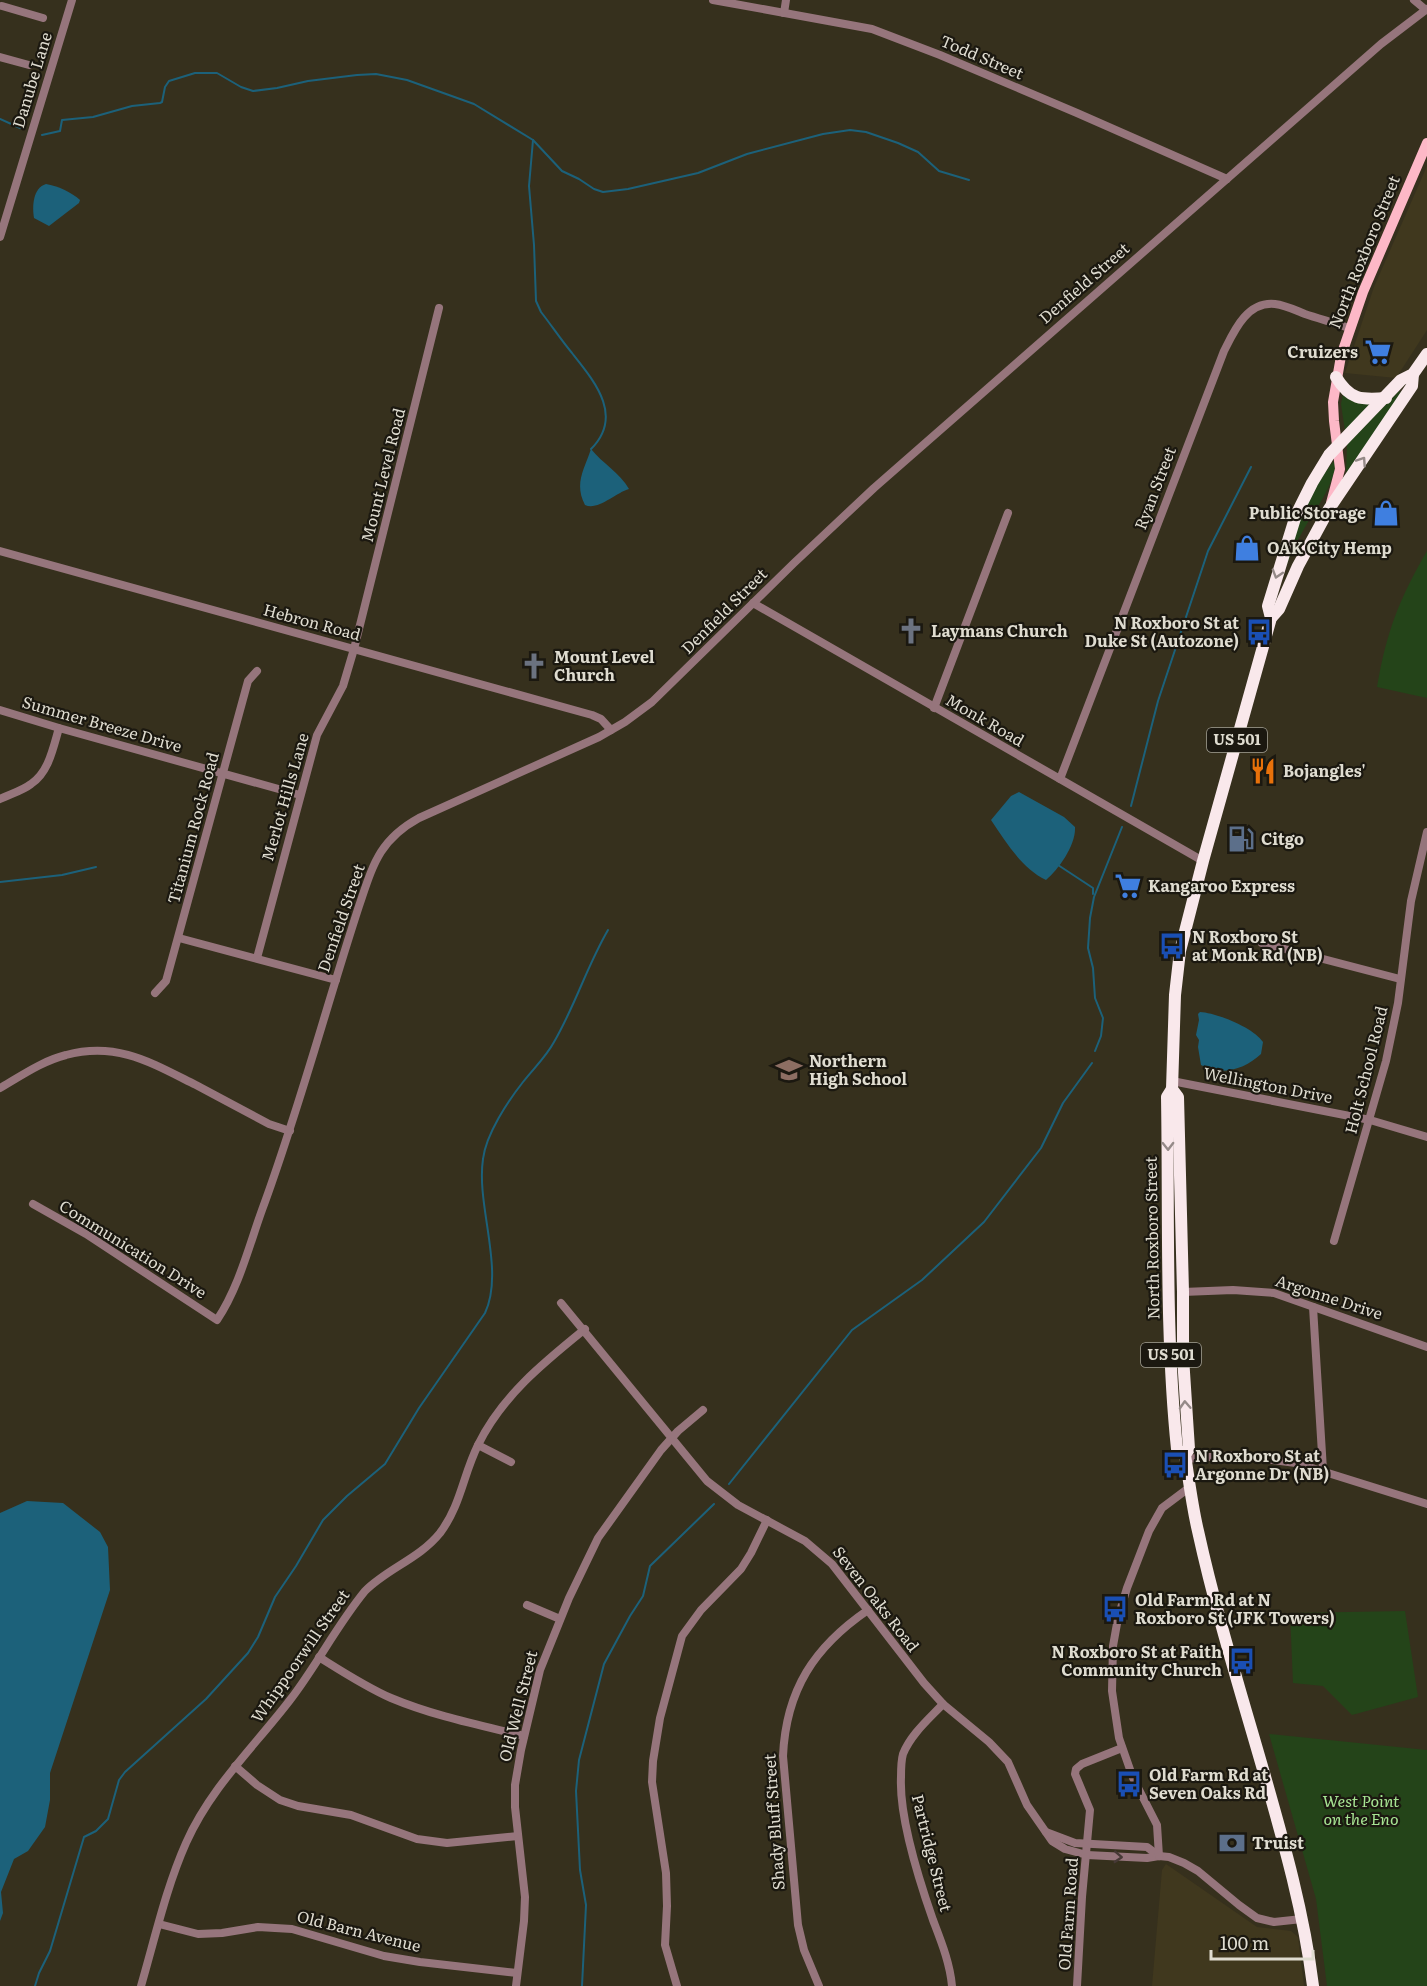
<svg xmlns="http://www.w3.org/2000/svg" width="1427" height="1986" viewBox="0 0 1427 1986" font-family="Literata,serif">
<rect width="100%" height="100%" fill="#36301d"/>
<g fill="#40381e">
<polygon points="1427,166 1427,330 1396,378 1345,373 1374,287"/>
<polygon points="1166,1864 1257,1927 1291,1931 1298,1937 1304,1986 1152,1986 1162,1870"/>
</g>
<g fill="#244419">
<polygon points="1399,391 1402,393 1346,473 1347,444"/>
<polygon points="1343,394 1370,404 1345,431 1341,404"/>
<path d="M 1334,461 L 1336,461 C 1333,488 1317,506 1304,529 C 1295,544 1289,560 1282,576 C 1294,535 1306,494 1334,461 Z"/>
<path d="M 1427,551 L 1427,698 L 1377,687 C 1386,633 1399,599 1427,551 Z"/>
<polygon points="1405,1611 1418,1697 1352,1715 1323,1686 1293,1683 1290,1613"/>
<polygon points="1269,1734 1427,1750 1427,1986 1327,1986 1316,1899"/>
</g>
<g fill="#1c617a">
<path d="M 46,184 C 58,186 71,192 80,200 L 79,203 L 49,226 L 34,218 C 32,206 33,188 46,184 Z"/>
<path d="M 591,449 C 602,463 620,473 629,489 C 615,493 598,511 585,505 C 574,484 584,470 591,449 Z"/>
<path d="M 1019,792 L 1064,817 L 1075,827 C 1076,845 1059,869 1046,880 C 1021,868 1006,842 991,820 L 1011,796 Z"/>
<path d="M 1200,1012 C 1217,1013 1254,1028 1263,1042 L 1261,1054 C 1245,1069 1221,1077 1201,1065 L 1198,1047 L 1199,1040 L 1196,1035 L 1199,1020 L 1198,1014 Z"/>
<polygon points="27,1501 63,1503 100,1532 108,1547 110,1590 50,1773 50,1800 45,1827 28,1851 14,1859 1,1892 3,1913 0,1921 0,1513"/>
</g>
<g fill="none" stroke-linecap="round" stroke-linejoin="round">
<g stroke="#1c617a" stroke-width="2">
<polyline points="0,119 20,128"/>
<polyline points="42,135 60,131 62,120 93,117 132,106 160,103 162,102 165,87 169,81 195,73 217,73 241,87 253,91 277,88 308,81 357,75 376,74 407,80 474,104 533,140 562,171 579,179 594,189 603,192 628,189 698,173 747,154 823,134 850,130 866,132 898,143 918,152 939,171 969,180"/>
<path d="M 533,140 L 529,186 L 534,245 L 536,301 L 541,312 C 552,326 561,340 572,353 C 595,382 624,416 591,449"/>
<polyline points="1131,806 1158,701 1208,551 1251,467"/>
<polyline points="1058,865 1093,888 1093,894"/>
<polyline points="0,882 62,875 96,867"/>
<polyline points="1095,1051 1101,1036 1103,1018 1095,998 1093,968 1088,948 1090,918 1094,897 1122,827"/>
<polyline points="729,1484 852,1330 922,1280 984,1222 1041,1148 1063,1103 1092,1063"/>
<path d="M 35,1986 L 39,1973 L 50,1951 L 84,1837 L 96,1831 L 108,1819 L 119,1780 L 125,1772 L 206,1699 L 248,1653 L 258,1637 L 275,1597 L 296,1566 L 323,1520 L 347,1496 L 385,1464 L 419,1408 L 485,1313 C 505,1270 476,1206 483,1159 C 486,1134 508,1101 523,1082 C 533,1069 546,1057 554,1042 C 575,1006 587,966 608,930"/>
<polyline points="582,1986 586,1905 580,1870 576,1791 579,1760 604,1664 630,1616 643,1596 650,1566 714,1504"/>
</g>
<g stroke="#96757c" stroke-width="8">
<polyline points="713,0 872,29 940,55 1077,113 1227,179"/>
<polyline points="1414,0 1426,10"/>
<polyline points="2,6 43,18"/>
<polyline points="784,13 786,0"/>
<polyline points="0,57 29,65"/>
<polyline points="0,237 72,0"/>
<polyline points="0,551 592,715 601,719 611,730"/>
<polyline points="753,603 1203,861"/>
<polyline points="934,708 1008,513"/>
<polyline points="0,710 59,728 300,795"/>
<path d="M 1060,779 L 1224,351 C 1234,331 1247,301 1275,304 C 1285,305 1295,310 1305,314 C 1320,319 1335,323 1349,328"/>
<path d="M 0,799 C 10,794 22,791 31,784 C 49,772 53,748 59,728"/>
<polyline points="179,938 336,980"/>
<polyline points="1262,943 1400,979"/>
<polyline points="257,958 317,735 343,686 354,649 439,308"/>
<polyline points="155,993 166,981 248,681 257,671"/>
<polyline points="1172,1081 1370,1120 1427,1137"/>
<path d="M 0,1088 C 21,1076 42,1061 66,1055 C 117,1041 152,1063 196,1085 C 220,1098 245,1111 269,1124 L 290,1131"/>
<path d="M 33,1204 L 86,1234 L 217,1320 C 239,1287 249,1246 262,1210 C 299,1110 326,1007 359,906 C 373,865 379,840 419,818 L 599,737 L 625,722 L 652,702 L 794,563 L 874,488 L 1381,44 L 1427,9"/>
<polyline points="1334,1241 1386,1061 1398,1003 1411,901 1427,832"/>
<polyline points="1183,1292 1233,1290 1274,1293 1427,1347"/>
<polyline points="561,1303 707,1481 738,1505 805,1541 832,1564 924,1683 943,1704 989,1742 1008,1762 1027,1805 1052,1841 1065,1849 1087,1855 1147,1858 1159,1856 1169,1857 1184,1863 1198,1871 1239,1905 1257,1918 1274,1922 1302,1919"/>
<polyline points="1313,1307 1323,1470"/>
<polyline points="478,1445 511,1462"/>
<polyline points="1186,1459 1234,1455 1296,1463 1427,1504"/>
<polyline points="527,1605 560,1619"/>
<path d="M 319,1657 C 343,1672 366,1687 391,1698 C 434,1716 479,1725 524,1736"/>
<path d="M 943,1704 C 929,1719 911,1734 903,1754 C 901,1761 901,1769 901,1777 C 899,1818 919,1880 933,1920 C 941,1941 950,1963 952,1986"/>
<polyline points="235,1766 257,1785 280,1800 298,1806 351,1815 417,1839 447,1843 518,1836"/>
<polyline points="1046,1832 1075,1843 1147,1847 1159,1856"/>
<polyline points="1159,1856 1157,1825 1133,1778 1119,1738 1112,1691 1113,1646 1118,1618 1127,1588 1149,1531 1162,1508 1190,1487"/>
<polyline points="159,1924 198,1934 222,1933 258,1927 292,1929 384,1956 420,1962 517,1973"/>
<path d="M 141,1986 C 155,1938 166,1888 186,1843 C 211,1787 254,1747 290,1700 C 317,1665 337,1625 365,1591 C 388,1568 419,1559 440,1533 C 461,1505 463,1475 478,1445 C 502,1396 543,1363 585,1329"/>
<polyline points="516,1986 524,1921 525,1897 515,1807 515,1785 521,1750 540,1670 569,1598 598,1538 661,1450 678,1431 703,1410"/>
<polyline points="677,1986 665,1945 667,1906 666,1873 652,1782 653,1761 660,1718 682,1636 701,1610 741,1569 751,1553 767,1520"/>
<path d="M 819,1986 L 804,1950 L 798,1925 L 783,1756 C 786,1690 814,1647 868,1610"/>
<polyline points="1077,1986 1082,1897 1090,1810 1075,1774 1076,1769 1082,1764 1122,1748"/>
</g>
<polyline stroke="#fdb8c7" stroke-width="10" points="1331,503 1340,469 1334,421 1333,402 1341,356 1363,292 1427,143"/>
<g stroke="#f9e8eb" stroke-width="12">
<path d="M 1336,377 C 1350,400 1361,400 1386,398"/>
<polyline points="1271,618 1268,606 1296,515 1312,483 1329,455 1401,380 1413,374 1427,354"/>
<path d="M 1172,1089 L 1178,1097 L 1183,1292 L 1183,1357 L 1189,1449 L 1185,1455 C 1189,1480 1192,1506 1198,1531 C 1216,1613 1241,1693 1264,1773 C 1284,1843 1304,1913 1313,1986"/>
<path d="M 1185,1455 L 1177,1449 C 1165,1332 1169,1214 1167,1097 L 1172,1089 L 1175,995 L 1180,951 L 1203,861 L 1271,618 L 1279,609 L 1298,566 L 1329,509 L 1412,386 L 1413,374"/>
</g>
</g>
<defs><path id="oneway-chevron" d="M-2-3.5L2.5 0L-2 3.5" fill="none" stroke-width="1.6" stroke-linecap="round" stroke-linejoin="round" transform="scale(1.5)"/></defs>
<g stroke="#958a88">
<use href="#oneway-chevron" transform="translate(1362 461) rotate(-56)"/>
<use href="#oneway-chevron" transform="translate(1277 574) rotate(107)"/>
<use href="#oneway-chevron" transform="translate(1168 1146) rotate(89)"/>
<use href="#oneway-chevron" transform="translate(1185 1405) rotate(-93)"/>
</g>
<use stroke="#463936" href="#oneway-chevron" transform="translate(1118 1857) rotate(3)"/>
<defs>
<g id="supermarket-bare" transform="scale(2.07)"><path d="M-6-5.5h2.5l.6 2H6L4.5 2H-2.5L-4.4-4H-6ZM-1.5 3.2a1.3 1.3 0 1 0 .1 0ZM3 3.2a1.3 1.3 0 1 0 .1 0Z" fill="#3f7fe0" stroke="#1b1810" stroke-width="2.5" paint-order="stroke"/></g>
<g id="shop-bare" transform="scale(2.07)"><path d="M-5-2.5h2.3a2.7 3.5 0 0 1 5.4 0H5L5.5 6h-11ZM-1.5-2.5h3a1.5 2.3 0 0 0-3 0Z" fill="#3f7fe0" stroke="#1b1810" stroke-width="2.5" paint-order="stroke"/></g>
<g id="church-bare" transform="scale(2.07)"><path d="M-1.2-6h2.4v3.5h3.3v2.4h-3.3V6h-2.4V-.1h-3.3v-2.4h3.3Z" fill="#6b7280" stroke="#1b1810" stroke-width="2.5" paint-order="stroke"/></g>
<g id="bus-bare" transform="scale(2.07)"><path d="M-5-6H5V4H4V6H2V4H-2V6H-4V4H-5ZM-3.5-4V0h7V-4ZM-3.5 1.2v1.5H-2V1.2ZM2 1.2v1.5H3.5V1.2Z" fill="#1a4fb4" stroke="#1b1810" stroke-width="2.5" paint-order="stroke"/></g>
<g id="restaurant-bare" transform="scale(2.07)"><path d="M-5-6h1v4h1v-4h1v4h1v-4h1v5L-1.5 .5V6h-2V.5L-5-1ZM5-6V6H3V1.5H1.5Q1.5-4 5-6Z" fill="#e8710a" stroke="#1b1810" stroke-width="2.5" paint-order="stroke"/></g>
<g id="fuel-bare" transform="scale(2.07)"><path d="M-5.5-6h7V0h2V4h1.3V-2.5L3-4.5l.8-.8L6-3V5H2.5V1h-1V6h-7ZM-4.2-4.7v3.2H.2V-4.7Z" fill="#5c6f8a" stroke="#1b1810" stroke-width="2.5" paint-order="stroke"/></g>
<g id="school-bare" transform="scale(2.07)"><path d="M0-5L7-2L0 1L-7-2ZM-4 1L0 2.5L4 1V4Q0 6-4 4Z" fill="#8d6e63" stroke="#1b1810" stroke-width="2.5" paint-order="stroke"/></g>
<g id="bank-bare" transform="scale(2.07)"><path d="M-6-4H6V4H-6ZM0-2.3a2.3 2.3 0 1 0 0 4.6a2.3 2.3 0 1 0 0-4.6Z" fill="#5c6f8a" stroke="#1b1810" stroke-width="2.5" paint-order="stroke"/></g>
</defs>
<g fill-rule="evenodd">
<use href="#supermarket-bare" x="1378" y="352"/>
<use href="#shop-bare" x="1386" y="513"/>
<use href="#shop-bare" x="1247" y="548"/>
<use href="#church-bare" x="911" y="631"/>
<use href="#bus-bare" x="1259" y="632"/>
<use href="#church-bare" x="534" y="666"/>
<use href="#restaurant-bare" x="1263" y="771"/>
<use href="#fuel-bare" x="1241" y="839"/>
<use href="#supermarket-bare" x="1128" y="886"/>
<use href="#bus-bare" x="1172" y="946"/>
<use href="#school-bare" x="789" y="1070"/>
<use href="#bus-bare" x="1175" y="1465"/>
<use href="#bus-bare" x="1115" y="1609"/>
<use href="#bus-bare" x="1242" y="1661"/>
<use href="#bus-bare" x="1129" y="1784"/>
<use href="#bank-bare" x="1232" y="1843"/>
</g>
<g text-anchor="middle" stroke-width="4.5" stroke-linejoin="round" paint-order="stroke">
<g fill="#1b1810" stroke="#a4a196" stroke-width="1.5">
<rect x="1207" y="728" width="60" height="24" rx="4.5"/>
<rect x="1141" y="1343" width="60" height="24" rx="4.5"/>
</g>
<g font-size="15" font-weight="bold" fill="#dfdcd0">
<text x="1237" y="745">US 501</text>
<text x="1171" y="1360">US 501</text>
</g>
<g font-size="16" fill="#dfdcd0" stroke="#1b1810">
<text transform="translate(982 57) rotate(23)" y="6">Todd Street</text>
<text transform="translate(32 80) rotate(-73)" y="6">Danube Lane</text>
<text transform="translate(1364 252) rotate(-68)" y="6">North Roxboro Street</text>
<text transform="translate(1084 283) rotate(-41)" y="6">Denfield Street</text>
<text transform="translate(383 475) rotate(-76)" y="6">Mount Level Road</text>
<text transform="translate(1155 488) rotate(-69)" y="6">Ryan Street</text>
<text transform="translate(724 611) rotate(-45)" y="6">Denfield Street</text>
<text transform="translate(312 622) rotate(15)" y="6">Hebron Road</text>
<text transform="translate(985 720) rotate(30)" y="6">Monk Road</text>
<text transform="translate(102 724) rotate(16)" y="6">Summer Breeze Drive</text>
<text transform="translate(285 797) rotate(-74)" y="6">Merlot Hills Lane</text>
<text transform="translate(193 828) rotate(-75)" y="6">Titanium Rock Road</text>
<text transform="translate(341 918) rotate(-71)" y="6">Denfield Street</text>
<text transform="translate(1366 1070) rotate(-76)" y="6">Holt School Road</text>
<text transform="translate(1268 1085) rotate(11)" y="6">Wellington Drive</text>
<text transform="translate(1152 1238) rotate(-91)" y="6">North Roxboro Street</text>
<text transform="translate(133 1249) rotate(32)" y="6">Communication Drive</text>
<text transform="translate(1329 1297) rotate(18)" y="6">Argonne Drive</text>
<text transform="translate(876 1599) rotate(52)" y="6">Seven Oaks Road</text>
<text transform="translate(300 1656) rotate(-55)" y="6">Whippoorwill Street</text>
<text transform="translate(518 1706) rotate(-76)" y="6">Old Well Street</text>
<text transform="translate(774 1822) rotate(-94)" y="6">Shady Bluff Street</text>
<text transform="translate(932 1853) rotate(76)" y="6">Partridge Street</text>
<text transform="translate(1068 1914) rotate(-86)" y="6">Old Farm Road</text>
<text transform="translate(359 1931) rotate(14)" y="6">Old Barn Avenue</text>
</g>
<g font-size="16" font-weight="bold" fill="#dfdcd0" stroke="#1b1810" text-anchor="start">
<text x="1358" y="358" text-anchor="end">Cruizers</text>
<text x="1366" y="519" text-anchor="end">Public Storage</text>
<text x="1267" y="554">OAK City Hemp</text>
<text x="1239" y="629" text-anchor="end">N Roxboro St at<tspan x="1239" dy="18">Duke St (Autozone)</tspan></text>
<text x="931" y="637">Laymans Church</text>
<text x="554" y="663">Mount Level<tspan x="554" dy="18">Church</tspan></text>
<text x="1283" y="777">Bojangles'</text>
<text x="1261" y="845">Citgo</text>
<text x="1148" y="892">Kangaroo Express</text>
<text x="1192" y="943">N Roxboro St<tspan x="1192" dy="18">at Monk Rd (NB)</tspan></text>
<text x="809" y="1067">Northern<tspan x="809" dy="18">High School</tspan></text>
<text x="1195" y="1462">N Roxboro St at<tspan x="1195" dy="18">Argonne Dr (NB)</tspan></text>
<text x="1135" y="1606">Old Farm Rd at N<tspan x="1135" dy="18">Roxboro St (JFK Towers)</tspan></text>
<text x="1222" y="1658" text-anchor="end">N Roxboro St at Faith<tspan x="1222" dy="18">Community Church</tspan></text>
<text x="1149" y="1781">Old Farm Rd at<tspan x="1149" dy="18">Seven Oaks Rd</tspan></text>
<text x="1252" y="1849">Truist</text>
</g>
<g font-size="16" font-style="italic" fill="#a7e593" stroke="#1b1810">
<text x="1361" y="1807">West Point<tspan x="1361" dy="18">on the Eno</tspan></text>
</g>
</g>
<path d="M1211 1950v9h102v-9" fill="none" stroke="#dfdcd0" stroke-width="3"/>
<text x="1220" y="1950" font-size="18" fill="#dfdcd0" stroke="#1b1810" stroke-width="4.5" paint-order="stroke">100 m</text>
</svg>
